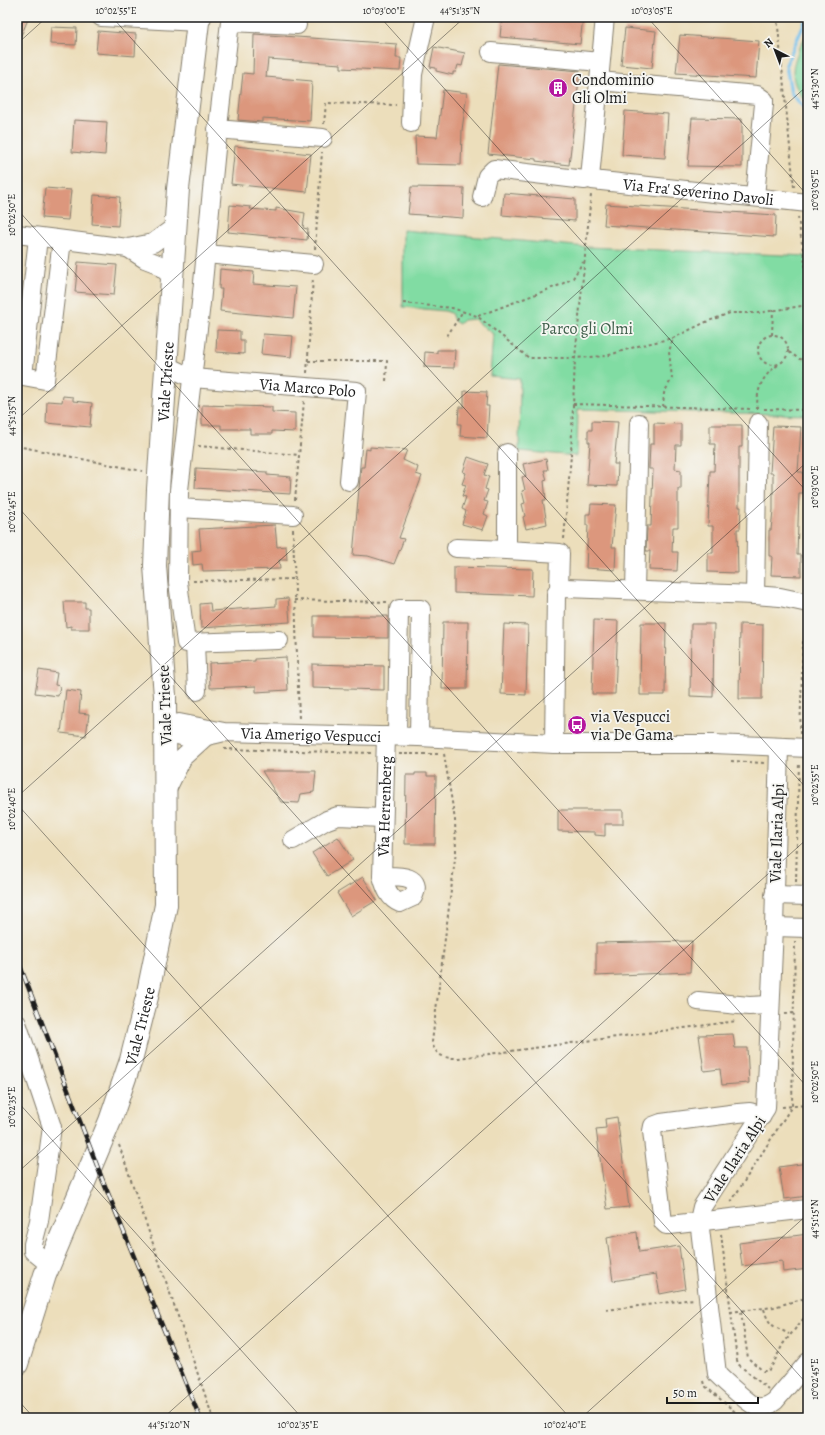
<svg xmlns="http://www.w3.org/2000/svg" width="825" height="1435" viewBox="0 0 825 1435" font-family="Alegreya,serif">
<rect width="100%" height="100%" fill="#f6f6f2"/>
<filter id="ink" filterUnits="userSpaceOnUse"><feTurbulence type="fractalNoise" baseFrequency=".025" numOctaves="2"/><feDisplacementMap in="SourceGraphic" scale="8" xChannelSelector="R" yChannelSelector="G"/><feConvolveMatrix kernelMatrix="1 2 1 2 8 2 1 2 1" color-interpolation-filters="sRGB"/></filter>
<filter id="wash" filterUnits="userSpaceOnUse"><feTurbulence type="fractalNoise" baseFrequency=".012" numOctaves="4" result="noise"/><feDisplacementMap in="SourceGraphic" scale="16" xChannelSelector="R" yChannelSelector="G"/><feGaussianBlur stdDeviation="0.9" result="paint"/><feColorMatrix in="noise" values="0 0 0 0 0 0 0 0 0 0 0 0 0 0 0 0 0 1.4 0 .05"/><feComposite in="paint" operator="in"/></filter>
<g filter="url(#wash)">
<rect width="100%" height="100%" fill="#ecdebb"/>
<g fill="#81dca3" stroke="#4e7c60">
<path d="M 808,30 L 808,105 C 783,75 794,61 808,30 Z"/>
<polygon points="403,230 586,247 808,256 808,415 578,409 577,456 519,451 520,379 490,376 493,334 474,319 463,320 459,324 454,321 451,313 445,311 403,307"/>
</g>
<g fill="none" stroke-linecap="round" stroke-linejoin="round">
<polyline stroke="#71bfeb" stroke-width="3.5" points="807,17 786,65 791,93 808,112"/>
</g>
<g id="blocks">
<g fill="#dc977d">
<polygon points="17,17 29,17 17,45"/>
<polygon points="502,17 583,17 580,44 500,37"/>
<polygon points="51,27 77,28 76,45 50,44"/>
<polygon points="625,28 656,31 652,68 621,65"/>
<polygon points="98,31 136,34 135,56 96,53"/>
<polygon points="254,34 397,44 396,58 401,58 400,71 341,68 341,64 268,59 266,77 312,81 310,121 262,118 262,122 238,120 243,73 253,74"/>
<polygon points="680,35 759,41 756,78 676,73"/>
<polygon points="434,47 465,53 462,66 458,65 456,72 453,72 453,75 436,71 436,68 430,67"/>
<polygon points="498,64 580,71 569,165 536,161 536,159 488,154"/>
<polygon points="443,90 467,93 462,130 461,165 416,164 415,136 437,137"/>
<polygon points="625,111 668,114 665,158 622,155"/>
<polygon points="692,118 742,119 742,167 688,166"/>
<polygon points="74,120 107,122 105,155 72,152"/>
<polygon points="235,146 311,154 307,192 231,184"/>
<polygon points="411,187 464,188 463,218 408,214"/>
<polygon points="45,188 71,190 68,220 42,218"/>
<polygon points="504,193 575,199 575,221 502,215"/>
<polygon points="94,195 120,197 118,226 92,224"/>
<polygon points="606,204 776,215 775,237 604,225"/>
<polygon points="230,205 251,207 250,209 276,211 276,208 305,213 303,228 308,229 307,240 228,232"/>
<polygon points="78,262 117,265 114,295 75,292"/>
<polygon points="220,269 254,272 253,284 296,287 293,318 220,311 222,289 219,289"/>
<polygon points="217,330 240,331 240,340 244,340 244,354 216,352"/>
<polygon points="263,334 293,336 291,357 261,354"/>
<polygon points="437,350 455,350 454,368 424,367 425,352 437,353"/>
<polygon points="464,391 487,392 486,406 489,406 487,438 460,436 461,424 458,424 459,407 464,407"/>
<polygon points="63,396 73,397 73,401 92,403 90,427 46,423 47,401 62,402"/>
<polygon points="202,405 272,407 272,412 295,413 295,432 272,431 272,434 250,434 250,429 221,429 221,425 202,425"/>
<polygon points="592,421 618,422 614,464 618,464 617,486 587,485 590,442 588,442 588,430 592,430"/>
<polygon points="654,423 681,424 681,445 676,445 675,469 681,470 681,489 678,489 678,527 673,527 672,552 678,552 677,571 649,570 650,551 646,551 647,526 651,526 653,469 649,469 650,444 654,444"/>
<polygon points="710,425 742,425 742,447 739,447 739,507 741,507 740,529 737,529 738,573 708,572 708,553 713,553 713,526 708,526 710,471 714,471 715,444 710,444"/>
<polygon points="773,426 801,427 798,472 803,472 803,493 799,493 797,555 801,555 801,576 771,575 772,556 769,556 769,530 771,530 773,510 773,473 770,473"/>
<polygon points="370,447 407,450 403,460 418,467 416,474 422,476 399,538 404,539 394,564 368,556 353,555 361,467 364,467 366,449 370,450"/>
<polygon points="468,457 488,464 484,475 489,476 485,489 488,490 484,501 488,502 484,514 488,516 483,530 462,524 466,511 462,509 466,497 462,496 466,485 462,484 466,473 463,472"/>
<polygon points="546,459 548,470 544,470 547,480 544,481 546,500 543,500 547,524 526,529 523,517 525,516 522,504 525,503 522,491 525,490 522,477 526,476 523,464"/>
<polygon points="196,468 267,472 267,475 291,477 290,494 195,488"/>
<polygon points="591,504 616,505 612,547 616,547 615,570 586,568 588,525 586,525 586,514 590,514"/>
<polygon points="275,525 277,547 286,546 287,560 279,560 280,569 203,571 202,564 193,565 192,551 201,550 199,529"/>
<polygon points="454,567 533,569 532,596 454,593"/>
<polygon points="288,598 290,622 201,628 200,604 210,603 211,611 276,606 276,599"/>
<polygon points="64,602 85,602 85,608 89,608 89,629 71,629 71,626 66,627"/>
<polygon points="314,616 388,616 388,638 314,637"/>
<polygon points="594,620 618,621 615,694 592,694"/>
<polygon points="443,622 468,622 467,689 442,689"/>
<polygon points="641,623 666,623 665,695 640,695"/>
<polygon points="504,624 528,625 526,695 501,694"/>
<polygon points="691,624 714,624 713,697 690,696"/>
<polygon points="740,624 763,625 762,699 739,699"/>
<polygon points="286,657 288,690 256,692 256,686 210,688 209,663 255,661 255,659"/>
<polygon points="312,664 384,666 384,690 312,688"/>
<polygon points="39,670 57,673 55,685 60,686 58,696 35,693"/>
<polygon points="66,690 81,692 79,713 89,714 86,736 61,733"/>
<polygon points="262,771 316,771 314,792 301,794 299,803 281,802"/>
<polygon points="415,773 427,773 427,776 436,776 435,844 405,844 406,775 415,775"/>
<polygon points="558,810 623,810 623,824 605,824 605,836 595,835 595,832 558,831"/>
<polygon points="338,837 353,860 327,876 312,853"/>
<polygon points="363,877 377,900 351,916 337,893"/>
<polygon points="692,941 690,972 596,976 596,943"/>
<polygon points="733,1034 735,1048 747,1048 749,1083 722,1085 720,1069 704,1071 699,1035"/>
<polygon points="617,1117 629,1207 607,1209 596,1129 606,1128 605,1119"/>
<polygon points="808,1163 808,1196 784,1199 779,1167"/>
<polygon points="637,1232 639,1252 679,1246 685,1289 660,1294 656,1274 613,1281 607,1238"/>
<polygon points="808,1234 808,1269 783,1272 782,1261 742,1266 739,1243"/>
</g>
</g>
</g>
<g filter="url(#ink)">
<use href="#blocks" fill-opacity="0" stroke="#847d6c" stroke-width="1"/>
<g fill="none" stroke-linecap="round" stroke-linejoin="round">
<g stroke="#847d6c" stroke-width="20">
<g id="minor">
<polyline points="101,17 198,22"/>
<polyline points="491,52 600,62"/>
<polyline points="599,81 757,95 764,100 764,104 755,196"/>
<polyline points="411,123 413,74 426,17"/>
<polyline points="217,129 323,138"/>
<path id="s1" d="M 590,178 L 592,180 L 808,203"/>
<polyline points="590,178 605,17"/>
<polyline points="482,197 487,176 494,169 585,180 590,178"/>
<polyline points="17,234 128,248 153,243 176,226"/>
<polyline points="38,237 23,376 45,380 62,240"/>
<polyline points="128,248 145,259 158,264 172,277"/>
<polyline points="206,254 314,264"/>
<path id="s2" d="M 165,365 L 192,378 L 357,391 L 349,481"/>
<polyline points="507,453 507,550 560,553 559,589"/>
<polyline points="179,508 293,515"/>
<polyline points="456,548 507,550"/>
<polyline points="559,589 565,588 755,595 780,597 808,603"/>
<polyline points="635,590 639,423"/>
<polyline points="755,595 758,423"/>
<polyline points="279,640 186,643 178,582 179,490 201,303 219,118 230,22 297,25"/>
<polyline points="195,643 197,691"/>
<path id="s3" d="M 224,732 C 205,737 181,743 166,727 L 179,723 L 224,732 L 419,737 L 554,744 L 713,744 L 808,748"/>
<polyline points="397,736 399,609 421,609 419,737"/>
<polyline points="554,744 556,594 559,589"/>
<path d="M 779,748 L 774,927 L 766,1108 L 702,1207 L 699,1220 L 717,1374 C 723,1380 750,1405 757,1407 C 764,1408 770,1405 775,1401 L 808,1362"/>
<polyline points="167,789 183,757 205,737"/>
<polyline points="293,840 327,820 338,816 382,818"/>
<path id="s4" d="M 382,876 C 396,876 425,874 413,897 L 400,903 C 389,899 385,887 382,876 L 386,736"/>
<polyline points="774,895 808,896"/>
<polyline points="774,927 808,928"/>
<polyline points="698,1001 749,1006 770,1005"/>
<polyline points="17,1023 52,1127 39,1221 33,1244 33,1251 49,1264"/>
<polyline points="762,1116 750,1112 738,1113 661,1123 653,1126 652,1131 663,1222 666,1225 670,1225 808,1209"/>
</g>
</g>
<g stroke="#847d6c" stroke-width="24">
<g id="major">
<path id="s5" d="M 17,1364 L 45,1275 L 110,1121 L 131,1060 L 147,997 L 166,905 L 165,696 L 155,566 L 158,489 L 178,189 L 198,22 L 200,17"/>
</g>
</g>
<g stroke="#847d6c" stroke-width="2" stroke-dasharray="3 3" stroke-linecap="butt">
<polyline points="777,17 794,187"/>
<polyline points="324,124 326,103 396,105"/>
<polyline points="798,217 808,284"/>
<polyline points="315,249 322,152"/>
<polyline points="403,303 452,308 477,316 529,358 575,358 606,356 638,346 673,338 706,322 730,313 758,313 808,305"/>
<polyline points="478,316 560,285 573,278 583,262"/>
<circle cx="773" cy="350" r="15"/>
<polyline points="772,335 773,310"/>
<polyline points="447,336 463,311"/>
<polyline points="789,352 799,359 808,360"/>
<polyline points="308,361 387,361 386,382"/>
<polyline points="307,373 313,278"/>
<polyline points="573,404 752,409"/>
<polyline points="663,407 664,393 672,378 669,352 673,338"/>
<path d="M 757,409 C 757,389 761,377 778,365"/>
<polyline points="764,409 808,410"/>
<polyline points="17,446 142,471"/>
<polyline points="198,446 299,455"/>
<polyline points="295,500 304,401"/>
<polyline points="293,529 299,720"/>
<polyline points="564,539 571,455 575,358 591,195"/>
<polyline points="193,581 294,579"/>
<polyline points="294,600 387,602"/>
<polyline points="800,734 803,642 808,633"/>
<polyline points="224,749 371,753"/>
<polyline points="399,754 439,754"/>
<path d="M 444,754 L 455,820 L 456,851 L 432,1042 C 436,1060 452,1059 466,1057 L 737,1021"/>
<polyline points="731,761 764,763"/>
<polyline points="796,882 799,762"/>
<polyline points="785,1014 794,1013"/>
<polyline points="782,1107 808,1105"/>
<polyline points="119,1145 213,1418"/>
<polyline points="731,1202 792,1106 795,942"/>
<polyline points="721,1234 737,1360 738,1364 768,1389"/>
<path d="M 764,1309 C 769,1327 774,1326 789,1334"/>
<polyline points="606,1310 694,1299"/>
<polyline points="730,1312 774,1307 802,1299 808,1304"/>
<polyline points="741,1312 748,1358 763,1371 768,1371 773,1364 783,1344 808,1313"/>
<polyline points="703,1381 704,1385 742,1418"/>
<polyline points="781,1418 785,1413"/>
</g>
<use href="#minor" stroke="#fff" stroke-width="18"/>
<use href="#major" stroke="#fff" stroke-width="22"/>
<g stroke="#1c1c1c" stroke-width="4.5">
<polyline id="rail" points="17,958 103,1181 200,1418"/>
</g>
<use href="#rail" stroke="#f6f6f2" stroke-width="3" stroke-dasharray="9" stroke-linecap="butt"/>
</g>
</g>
<path fill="none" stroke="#1c1c1c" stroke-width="1" stroke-opacity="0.45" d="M 112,17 L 808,790M 380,17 L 808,493M 647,17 L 808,196M 17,44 L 47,17M 17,209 L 808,1088M 17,420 L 465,17M 17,506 L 808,1385M 17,797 L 808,85M 17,804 L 570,1418M 17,1101 L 302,1418M 17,1173 L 808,461M 17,1399 L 34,1418M 163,1418 L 808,838M 581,1418 L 808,1214"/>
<defs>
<g id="building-disc" transform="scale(1)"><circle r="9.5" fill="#b5179e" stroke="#f6f6f2"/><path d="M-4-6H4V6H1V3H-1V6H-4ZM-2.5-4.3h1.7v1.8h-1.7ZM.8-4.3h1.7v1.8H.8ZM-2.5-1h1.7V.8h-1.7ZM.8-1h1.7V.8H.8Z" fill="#fff"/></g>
<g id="bus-disc" transform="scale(1)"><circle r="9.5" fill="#b5179e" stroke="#f6f6f2"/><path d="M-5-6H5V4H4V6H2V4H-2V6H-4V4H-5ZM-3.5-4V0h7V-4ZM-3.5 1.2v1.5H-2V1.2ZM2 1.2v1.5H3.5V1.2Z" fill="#fff"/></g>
</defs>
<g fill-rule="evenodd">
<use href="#building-disc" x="558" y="88"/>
<use href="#bus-disc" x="577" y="725"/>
</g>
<g text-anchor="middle" stroke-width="3.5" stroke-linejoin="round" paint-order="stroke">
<g font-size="16" fill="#1c1c1c" stroke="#f6f6f2" text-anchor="start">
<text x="572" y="85">Condominio<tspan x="572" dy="18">Gli Olmi</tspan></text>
<text x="591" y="722">via Vespucci<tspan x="591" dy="18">via De Gama</tspan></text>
</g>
<g font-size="16" fill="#1c1c1c" stroke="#f6f6f2">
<text dy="6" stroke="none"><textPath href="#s1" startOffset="110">Via Fra' Severino Davoli</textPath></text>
<text dy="6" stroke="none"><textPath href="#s5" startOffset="1008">Viale Trieste</textPath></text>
<text dy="6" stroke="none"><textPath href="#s2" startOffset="146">Via Marco Polo</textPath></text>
<text transform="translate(164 705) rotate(-92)" y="6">Viale Trieste</text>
<text dy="6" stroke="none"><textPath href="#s3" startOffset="208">Via Amerigo Vespucci</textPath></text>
<text dy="6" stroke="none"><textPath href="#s4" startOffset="167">Via Herrenberg</textPath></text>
<text transform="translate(776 833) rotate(-88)" y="6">Viale Ilaria Alpi</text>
<text dy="6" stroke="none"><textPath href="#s5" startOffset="360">Viale Trieste</textPath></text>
<text transform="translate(734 1159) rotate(-57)" y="6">Viale Ilaria Alpi</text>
</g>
<g font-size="16" fill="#3f5f4b" stroke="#f6f6f2">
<text x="587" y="334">Parco gli Olmi</text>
</g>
</g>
<rect width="825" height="1435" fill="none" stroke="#f6f6f2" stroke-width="44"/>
<g transform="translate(775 50) rotate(318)" stroke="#f6f6f2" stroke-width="3" paint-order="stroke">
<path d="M0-3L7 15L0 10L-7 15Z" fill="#1c1c1c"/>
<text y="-6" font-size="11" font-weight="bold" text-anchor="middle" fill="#1c1c1c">N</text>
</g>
<path d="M667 1397v6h91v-6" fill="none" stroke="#1c1c1c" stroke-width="2"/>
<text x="673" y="1397" font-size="12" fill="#1c1c1c" stroke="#f6f6f2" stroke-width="3" paint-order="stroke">50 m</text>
<rect x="22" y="22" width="781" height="1391" fill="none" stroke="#1c1c1c" stroke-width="1.5"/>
<g font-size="10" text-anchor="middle" fill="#1c1c1c">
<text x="116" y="14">10°02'55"E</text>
<text x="384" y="14">10°03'00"E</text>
<text x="460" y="14">44°51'35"N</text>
<text x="652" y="14">10°03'05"E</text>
<text transform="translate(814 89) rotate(-90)" y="4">44°51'30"N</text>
<text transform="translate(814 190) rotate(-90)" y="4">10°03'05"E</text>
<text transform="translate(11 215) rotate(-90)" y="4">10°02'50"E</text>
<text transform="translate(11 416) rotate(-90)" y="4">44°51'35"N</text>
<text transform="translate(814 487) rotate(-90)" y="4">10°03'00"E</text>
<text transform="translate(11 512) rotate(-90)" y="4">10°02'45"E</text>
<text transform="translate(814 785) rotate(-90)" y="4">10°02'55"E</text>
<text transform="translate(11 809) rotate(-90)" y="4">10°02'40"E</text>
<text transform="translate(814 1082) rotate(-90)" y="4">10°02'50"E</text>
<text transform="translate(11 1107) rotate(-90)" y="4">10°02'35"E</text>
<text transform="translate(814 1219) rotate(-90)" y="4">44°51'15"N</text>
<text transform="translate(814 1379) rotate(-90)" y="4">10°02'45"E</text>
<text x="169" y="1428">44°51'20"N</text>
<text x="298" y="1428">10°02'35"E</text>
<text x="565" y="1428">10°02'40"E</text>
</g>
</svg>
